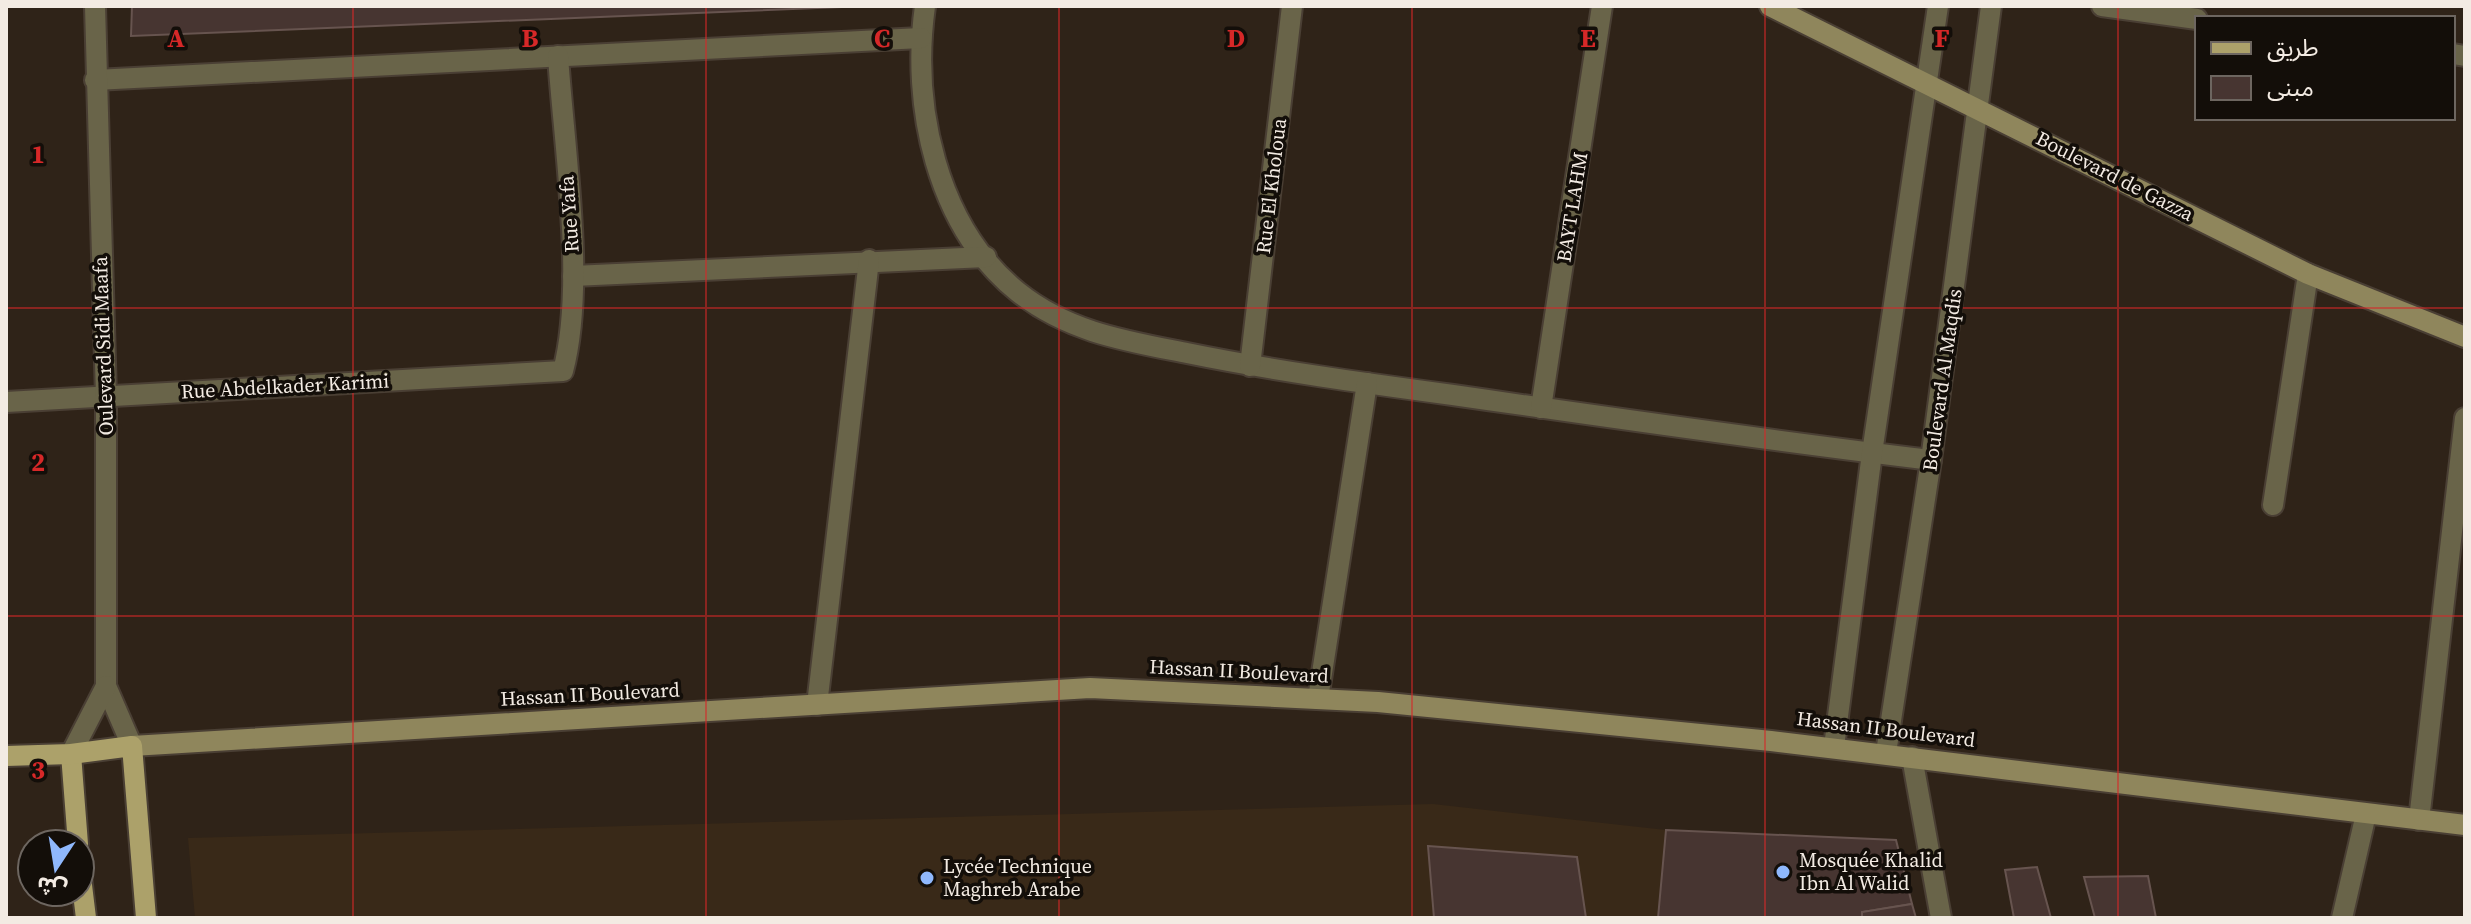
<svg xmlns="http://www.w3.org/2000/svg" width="2471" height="924" viewBox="0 0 2471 924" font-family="'Source Serif 4','Noto Sans Arabic',serif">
<rect width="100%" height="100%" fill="#2f2318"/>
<polygon fill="#392918" points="1433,804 1666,830 1658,918 195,918 188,838"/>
<g fill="#473531" stroke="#67544f" stroke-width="2">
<polygon points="132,6 867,6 131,36"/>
<polygon points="1666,830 1896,840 1912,904 1862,912 1862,918 1658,918"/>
<polygon points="1428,846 1577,857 1586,918 1434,918"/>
<polygon points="2037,867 2051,918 2014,918 2005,870"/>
<polygon points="2148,876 2156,918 2095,918 2084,877"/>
<polygon points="1912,904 1916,918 1862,918 1862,912"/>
</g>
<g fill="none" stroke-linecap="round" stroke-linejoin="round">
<g stroke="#4a3f34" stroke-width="24">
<g id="minor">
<path d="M 925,6 C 911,105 936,226 1018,292 C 1068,332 1126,341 1187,353 C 1275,371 1364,383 1453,395 C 1612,418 1772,441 1931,460"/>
<polyline points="2102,6 2197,19"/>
<polyline points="2453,54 2465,56"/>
<polyline points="95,80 921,38"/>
<polyline points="573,276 986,257"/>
<polyline points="1250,366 1292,6"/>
<path d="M 6,402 L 563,371 C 586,284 564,148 558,56"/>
<polyline points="1541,408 1602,6"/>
<polyline points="2273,505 2308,274"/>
<polyline points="1318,699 1367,383"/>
<polyline points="817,705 869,260"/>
<polyline points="1912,757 1941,918"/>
<polyline points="2419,820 2465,418"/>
<polyline points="2342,918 2366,814"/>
</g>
</g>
<g stroke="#4a3f34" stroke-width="24">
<g id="tertiary">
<polyline points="95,6 106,397 106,686 132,746"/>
<polyline points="1834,747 1872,453 1938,6"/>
<polyline points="1886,753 1931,460 1991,6"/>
<polyline points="71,754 106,686"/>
</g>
</g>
<g stroke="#4a3f34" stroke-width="24">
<g id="secondary">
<polyline points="1770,6 2308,274 2465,337"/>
<polyline points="132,746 1090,688 1378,702 1771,741 2465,825"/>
</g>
</g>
<g stroke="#4a3f34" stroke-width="24">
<g id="primary">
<polyline points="71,754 78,844"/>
<polyline points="6,756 71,754 132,746 146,918"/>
<polyline points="80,869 86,918"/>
</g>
</g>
<use href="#minor" stroke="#696449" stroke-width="20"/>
<use href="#tertiary" stroke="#696449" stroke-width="20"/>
<use href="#secondary" stroke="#8f865c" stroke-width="20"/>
<use href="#primary" stroke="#aca16a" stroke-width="20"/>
</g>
<path fill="none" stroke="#d62828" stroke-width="2" stroke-opacity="0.55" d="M 353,6 L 353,918M 706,6 L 706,918M 1059,6 L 1059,918M 1412,6 L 1412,918M 1765,6 L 1765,918M 2118,6 L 2118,918M 6,308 L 2465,308M 6,616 L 2465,616"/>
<g fill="#8fb8fd" stroke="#130e09" stroke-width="3">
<circle cx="1783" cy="872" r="8"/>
<circle cx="927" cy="878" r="8"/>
</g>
<g text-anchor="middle" stroke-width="7" stroke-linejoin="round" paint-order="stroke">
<g font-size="20" fill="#f3ebe3" stroke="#130e09">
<text transform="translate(2115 176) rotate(27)" y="7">Boulevard de Gazza</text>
<text transform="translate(1271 186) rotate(-83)" y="7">Rue El Kholoua</text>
<text transform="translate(1572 207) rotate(-81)" y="7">BAYT LAHM</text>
<text transform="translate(569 214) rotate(-94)" y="7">Rue Yafa</text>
<text transform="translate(103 346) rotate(-92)" y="7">Oulevard Sidi Maafa</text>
<text transform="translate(1942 380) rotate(-82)" y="7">Boulevard Al Maqdis</text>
<text transform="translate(285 386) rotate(-3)" y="7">Rue Abdelkader Karimi</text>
<text transform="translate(1239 671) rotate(3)" y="7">Hassan II Boulevard</text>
<text transform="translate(590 694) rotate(-3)" y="7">Hassan II Boulevard</text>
<text transform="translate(1886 729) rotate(7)" y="7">Hassan II Boulevard</text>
</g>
<g font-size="20" fill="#f3ebe3" stroke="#130e09" text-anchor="start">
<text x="1799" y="867">Mosquée Khalid<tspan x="1799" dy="23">Ibn Al Walid</tspan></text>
<text x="943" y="873">Lycée Technique<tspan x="943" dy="23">Maghreb Arabe</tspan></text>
</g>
</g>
<g font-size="26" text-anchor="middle" font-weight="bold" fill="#d62828" stroke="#130e09" stroke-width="7" stroke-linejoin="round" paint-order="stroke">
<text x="176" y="47">A</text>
<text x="530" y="47">B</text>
<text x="882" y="47">C</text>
<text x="1236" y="47">D</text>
<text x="1588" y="47">E</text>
<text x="1942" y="47">F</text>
<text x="38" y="163">1</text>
<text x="38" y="471">2</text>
<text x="38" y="779">3</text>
</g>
<rect width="2471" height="924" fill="none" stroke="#f3ebe3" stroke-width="16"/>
<rect x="2195" y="16" width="260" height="104" fill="#130e09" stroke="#6d6660" stroke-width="2"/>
<rect x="2211" y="42" width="40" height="12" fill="#aca16a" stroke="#6d6660" stroke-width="2"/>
<text x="2267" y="56" font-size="24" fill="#f3ebe3">طريق</text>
<rect x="2211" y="76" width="40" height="24" fill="#473531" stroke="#6d6660" stroke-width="2"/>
<text x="2267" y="96" font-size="24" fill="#f3ebe3">مبنى</text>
<g transform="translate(56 868) rotate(192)"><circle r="38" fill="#130e09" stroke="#6d6660" stroke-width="2"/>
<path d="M0-6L14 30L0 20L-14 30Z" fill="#8fb8fd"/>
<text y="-12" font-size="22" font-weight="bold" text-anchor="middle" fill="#f3ebe3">ش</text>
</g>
</svg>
